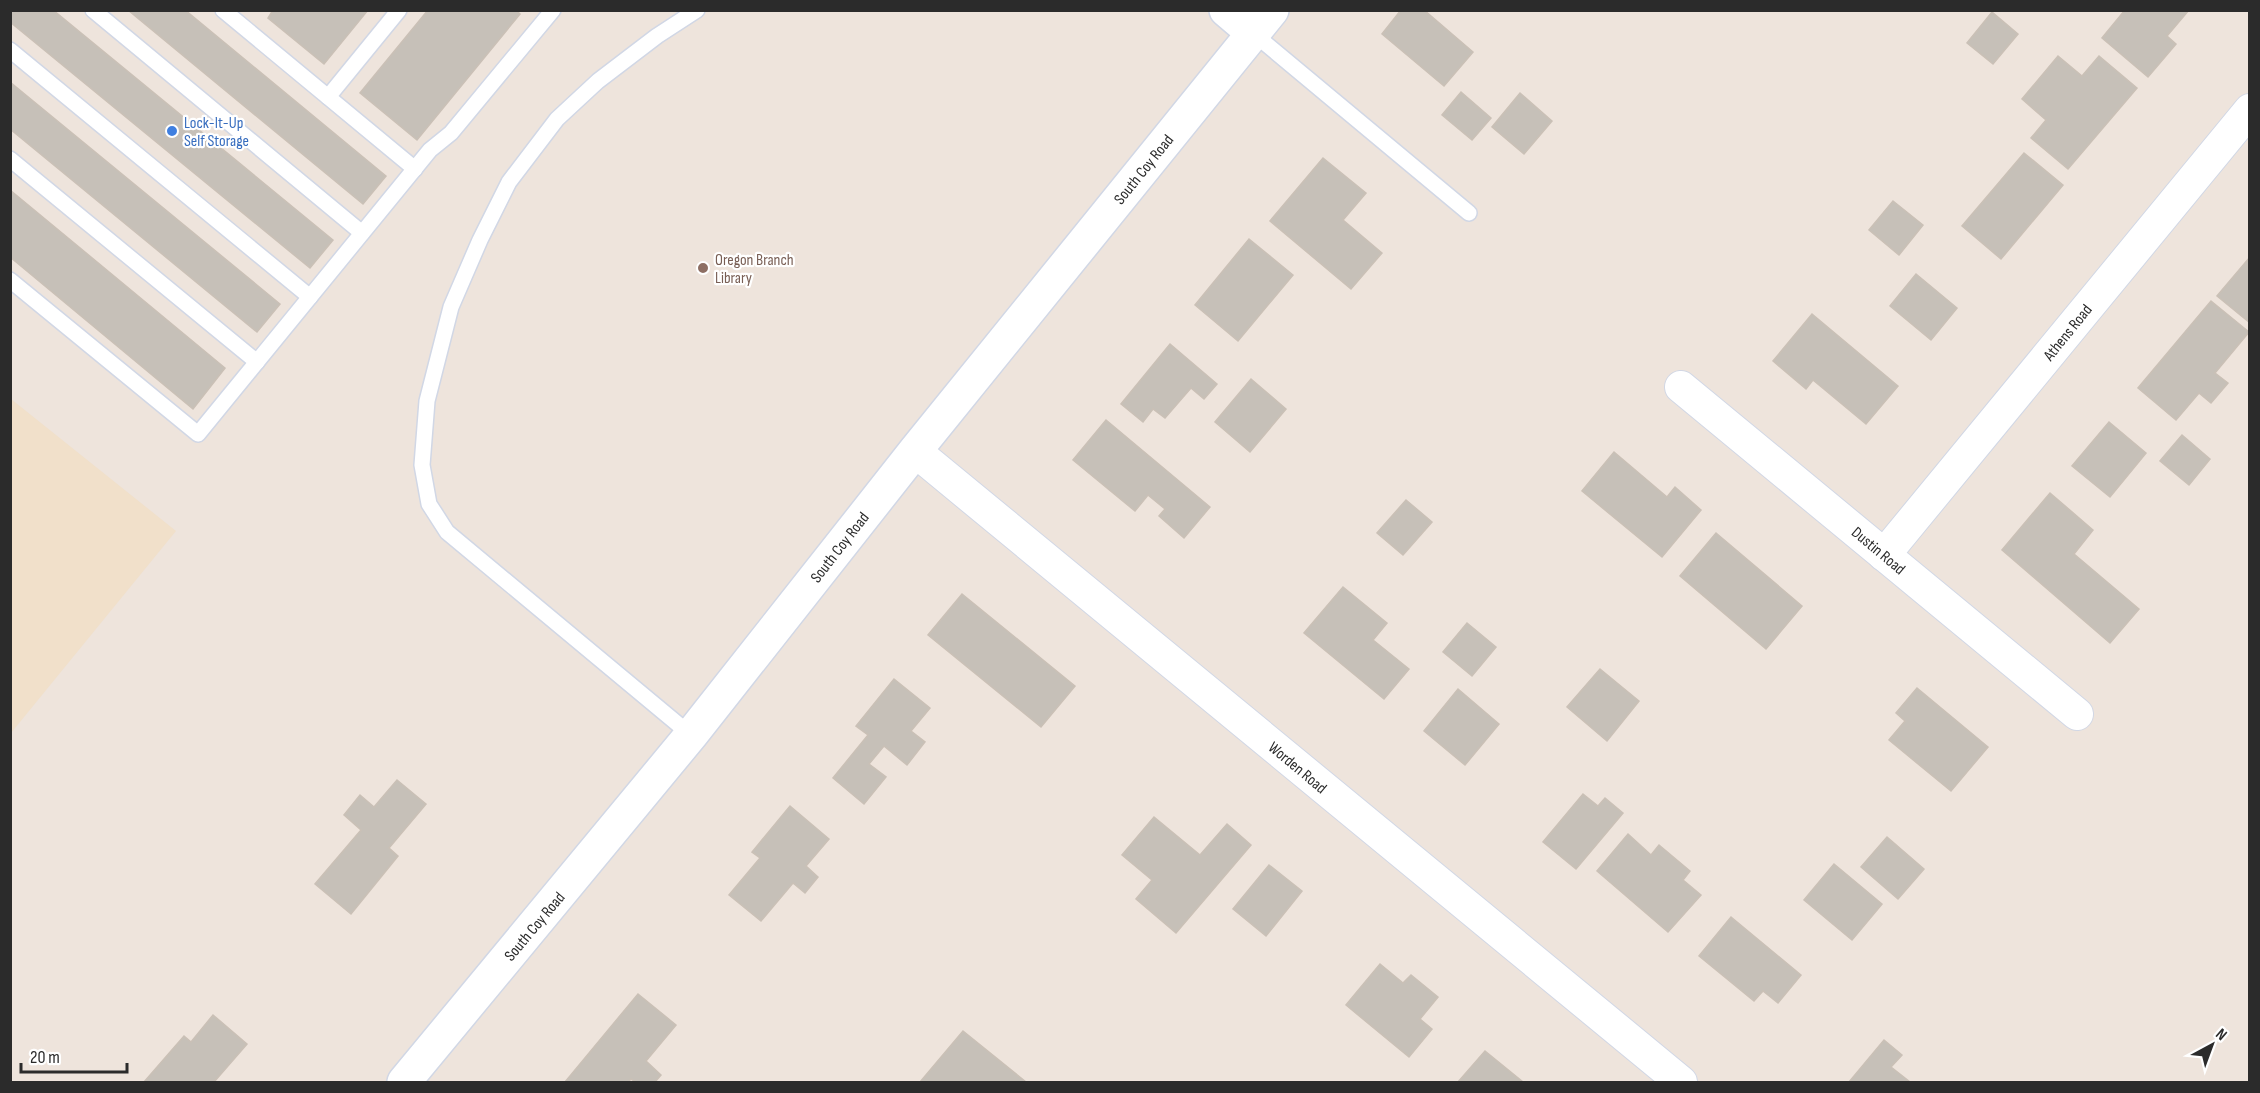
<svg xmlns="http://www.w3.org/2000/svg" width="2260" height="1093" viewBox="0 0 2260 1093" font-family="'Sofia Sans Condensed',sans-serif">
<rect width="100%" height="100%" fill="#eee4dc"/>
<polygon fill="#f1e0ca" points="11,399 176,531 11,733"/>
<g fill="#c6c0b8" stroke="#cac0b6" stroke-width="1.5">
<polygon points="10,10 53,10 333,240 310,268 10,22"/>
<polygon points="128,10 185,10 386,176 363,204"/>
<polygon points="273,10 368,10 324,64 268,18"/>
<polygon points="428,10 516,10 520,14 417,140 360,93"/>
<polygon points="1401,10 1424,10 1473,52 1444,86 1382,34"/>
<polygon points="2125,10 2189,10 2167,36 2176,44 2148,77 2102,38"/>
<polygon points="1992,12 2018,34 1993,64 1967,43"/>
<polygon points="2058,56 2082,76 2099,56 2137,88 2068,169 2031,138 2046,120 2022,99"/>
<polygon points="10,82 280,304 257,332 10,129"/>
<polygon points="1461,92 1491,118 1472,140 1442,115"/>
<polygon points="1520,93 1552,121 1524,154 1492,127"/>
<polygon points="2024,153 2063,185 2001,259 1962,226"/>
<polygon points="1323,158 1366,193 1343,220 1382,253 1351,289 1270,221"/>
<polygon points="10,190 225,368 193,409 10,257"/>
<polygon points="1893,201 1923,225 1899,255 1869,230"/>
<polygon points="1249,239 1293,275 1238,341 1195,305"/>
<polygon points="2250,257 2250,323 2217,296"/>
<polygon points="1916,274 1957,308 1931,340 1890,306"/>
<polygon points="2211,301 2249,332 2215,373 2228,383 2211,403 2199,393 2176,420 2138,388"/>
<polygon points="1812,314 1898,386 1866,424 1813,380 1806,389 1773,361"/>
<polygon points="1170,344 1217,384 1204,399 1191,388 1165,418 1153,409 1143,422 1121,404"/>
<polygon points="1251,379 1286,409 1250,452 1215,422"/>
<polygon points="1106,420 1210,507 1184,538 1159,516 1165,509 1148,495 1135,511 1073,460"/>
<polygon points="2109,422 2146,453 2110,497 2072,466"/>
<polygon points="2182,435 2210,459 2189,485 2160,461"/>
<polygon points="1614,452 1667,497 1675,487 1701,510 1662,557 1582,491"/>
<polygon points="2050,493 2093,530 2074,554 2139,609 2110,643 2002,550"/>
<polygon points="1406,500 1432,522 1403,555 1377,533"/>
<polygon points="1716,533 1802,606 1766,649 1680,576"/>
<polygon points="1343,587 1387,623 1373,640 1409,669 1384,699 1304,633"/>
<polygon points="962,594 1075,686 1041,727 928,635"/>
<polygon points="1467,623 1496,647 1472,676 1443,652"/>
<polygon points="1600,669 1639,701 1607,741 1567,707"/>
<polygon points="894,679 930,708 911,731 925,742 907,765 884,746 869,764 886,777 864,804 833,778 868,735 856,726"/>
<polygon points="1917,688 1988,747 1951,791 1889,740 1905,721 1896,713"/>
<polygon points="1458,689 1499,724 1465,765 1424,731"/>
<polygon points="397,780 426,804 389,848 398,856 351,914 315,884 361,830 344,815 360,795 374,807"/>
<polygon points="1583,794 1598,806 1605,798 1623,813 1576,869 1543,842"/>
<polygon points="790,806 829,839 806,866 818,877 805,893 793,883 761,921 729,895 760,858 752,852"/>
<polygon points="1154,817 1200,855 1227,824 1251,845 1176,933 1136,899 1152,880 1122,855"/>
<polygon points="1628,834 1651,855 1659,845 1690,871 1683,880 1701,895 1668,932 1597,871"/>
<polygon points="1887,837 1924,869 1898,899 1861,867"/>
<polygon points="1834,864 1882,904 1852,940 1804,900"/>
<polygon points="1269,865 1302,891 1266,936 1233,909"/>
<polygon points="1731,917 1801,975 1778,1003 1763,991 1754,1001 1699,956"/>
<polygon points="1380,964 1403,983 1411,975 1438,997 1420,1019 1432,1029 1409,1057 1346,1005"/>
<polygon points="638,994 676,1025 646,1061 661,1075 655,1082 636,1082 631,1079 628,1082 565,1082"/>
<polygon points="213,1015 247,1044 214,1082 144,1082 184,1036 191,1042"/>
<polygon points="963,1031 1026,1082 920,1082"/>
<polygon points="1884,1040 1902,1055 1891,1067 1910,1082 1849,1082"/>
<polygon points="1485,1051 1523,1082 1458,1082"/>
</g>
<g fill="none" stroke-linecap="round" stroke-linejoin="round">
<g stroke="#d1d7e5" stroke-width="18">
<g id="service">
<polyline points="93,10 362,233"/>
<polyline points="223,10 415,169"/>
<polyline points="1253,33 1469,213"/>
<polyline points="10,50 310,297"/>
<polyline points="328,97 399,10"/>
<polyline points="10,159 257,362"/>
<polyline points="10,280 198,434 430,150 451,133 553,10"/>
<polyline points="691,735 447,532 429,504 422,465 427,401 451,307 480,240 509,182 557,119 598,81 657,36 697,10"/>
</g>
</g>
<g stroke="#d1d7e5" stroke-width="34">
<g id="minor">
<polyline points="1681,387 2077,714"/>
<polyline points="915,451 1681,1082"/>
<polyline points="1884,555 2250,110"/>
</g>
</g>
<g stroke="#d1d7e5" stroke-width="36">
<g id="tertiary">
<polyline points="1226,10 1253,33"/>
<polyline points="404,1082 691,735 915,451 1272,10"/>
</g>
</g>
<use href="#service" stroke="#fff" stroke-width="15"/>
<use href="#minor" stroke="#fff" stroke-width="32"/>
<use href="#tertiary" stroke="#fff" stroke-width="33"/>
</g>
<circle fill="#3f7fe0" stroke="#fff" stroke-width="2" cx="172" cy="131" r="6"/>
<circle fill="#8d6e63" stroke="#fff" stroke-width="2" cx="703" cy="268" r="6"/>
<g text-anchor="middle" stroke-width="4.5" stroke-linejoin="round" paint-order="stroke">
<g font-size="16" fill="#366cbe" stroke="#fff" text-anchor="start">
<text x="184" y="128">Lock-It-Up<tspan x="184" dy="18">Self Storage</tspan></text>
</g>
<g font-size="16" fill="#2b2b2b" stroke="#fff">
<text transform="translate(1143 169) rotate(-51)" y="6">South Coy Road</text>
<text transform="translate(2067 332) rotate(-51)" y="6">Athens Road</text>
<text transform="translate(839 547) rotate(-52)" y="6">South Coy Road</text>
<text transform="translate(1879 550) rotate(40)" y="6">Dustin Road</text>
<text transform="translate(1298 767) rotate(40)" y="6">Worden Road</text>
<text transform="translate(534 926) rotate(-50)" y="6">South Coy Road</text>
</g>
<g font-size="16" fill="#785e54" stroke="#fff" text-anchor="start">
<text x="715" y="265">Oregon Branch<tspan x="715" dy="18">Library</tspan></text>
</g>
</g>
<rect width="2260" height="1093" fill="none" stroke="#2b2b2b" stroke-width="24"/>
<g transform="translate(2212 1045) rotate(41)" stroke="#ffffff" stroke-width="4.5" paint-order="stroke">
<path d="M0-4.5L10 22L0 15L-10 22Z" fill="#2b2b2b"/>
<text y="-9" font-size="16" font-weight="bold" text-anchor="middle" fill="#2b2b2b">N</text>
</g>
<path d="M21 1063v9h106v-9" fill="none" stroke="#2b2b2b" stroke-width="3"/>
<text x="30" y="1063" font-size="18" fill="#2b2b2b" stroke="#ffffff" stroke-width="4.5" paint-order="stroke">20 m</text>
</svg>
